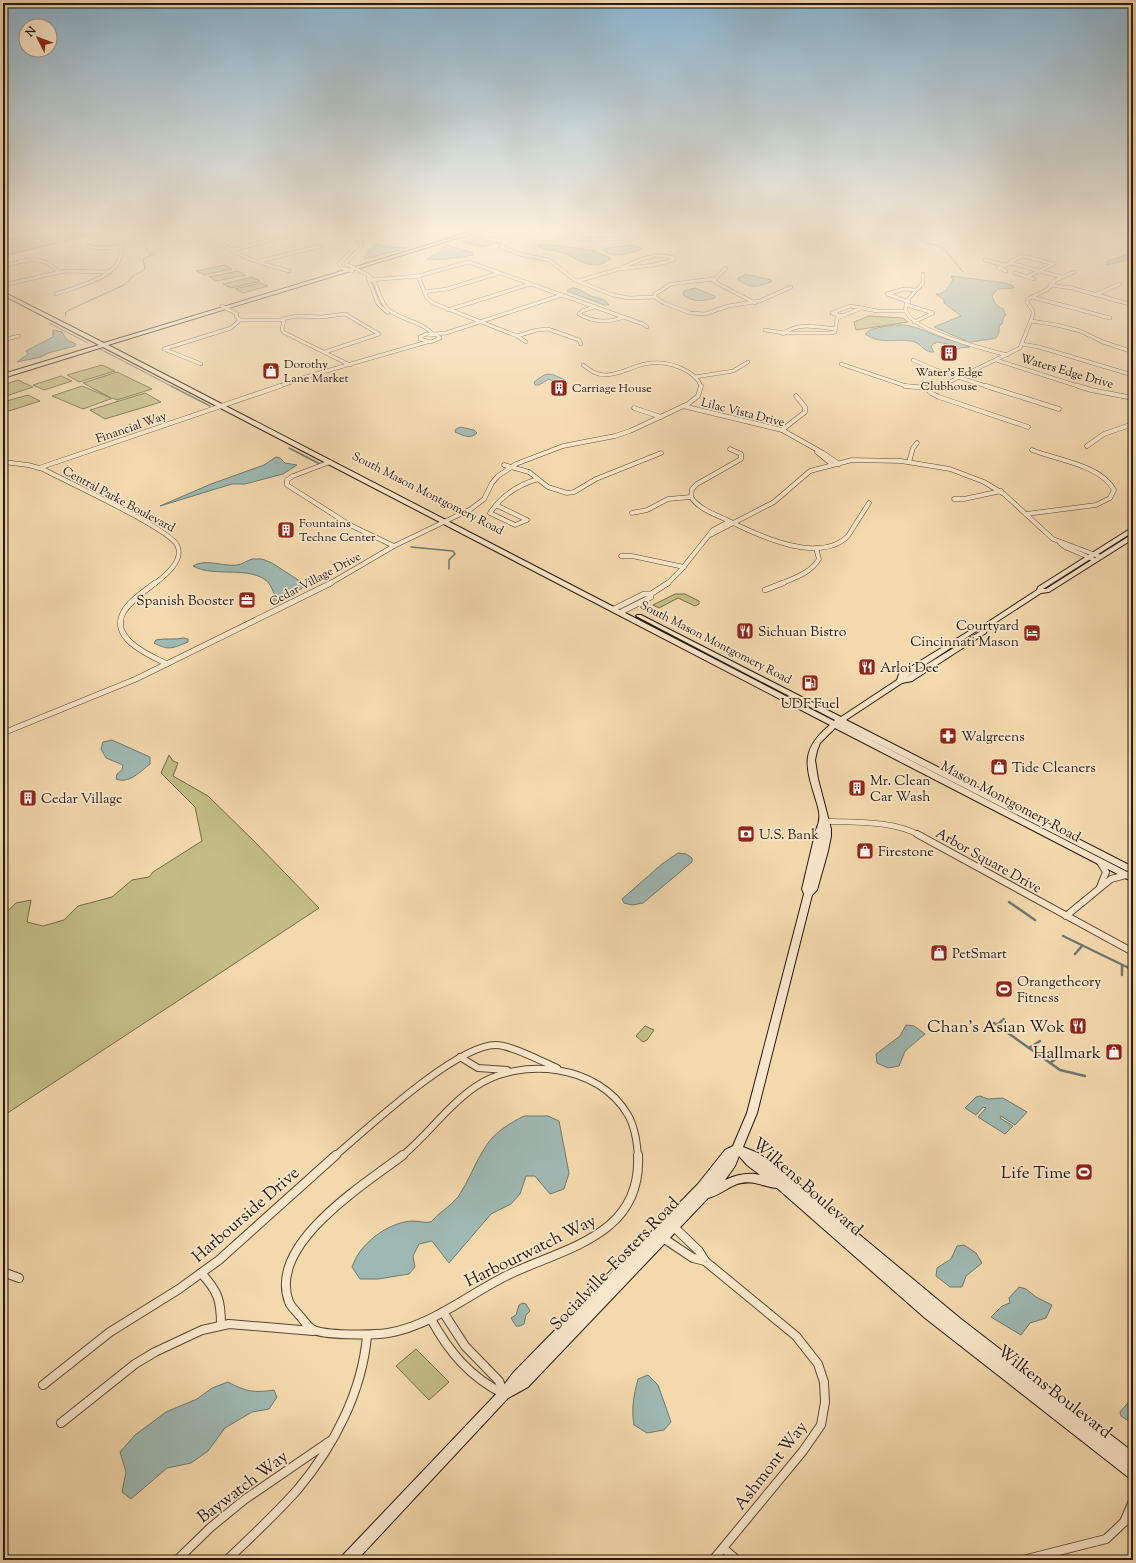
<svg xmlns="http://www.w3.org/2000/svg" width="1136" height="1563" viewBox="0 0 1136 1563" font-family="'Sorts Mill Goudy',serif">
<rect width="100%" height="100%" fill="#f4d9ad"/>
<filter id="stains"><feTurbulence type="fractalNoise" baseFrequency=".005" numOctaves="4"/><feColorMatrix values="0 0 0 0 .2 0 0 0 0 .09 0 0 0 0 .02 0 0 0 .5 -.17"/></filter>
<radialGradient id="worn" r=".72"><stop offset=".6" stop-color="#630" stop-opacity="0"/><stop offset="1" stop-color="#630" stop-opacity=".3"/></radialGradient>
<g fill="#c2bd85" stroke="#726b4b">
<polygon points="14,231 80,231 89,235 3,256 3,241 23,236"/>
<polygon points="225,265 232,269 204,275 196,271"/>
<polygon points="238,271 246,275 216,281 209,277"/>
<polygon points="252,277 260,281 231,288 223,284"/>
<polygon points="260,283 268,286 243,293 235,289"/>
<polygon points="869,316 903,318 908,322 856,330 854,322"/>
<polygon points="102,365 115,371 79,382 67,375"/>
<polygon points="117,372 152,389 117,400 113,398 83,409 52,396 82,386 111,398 83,383"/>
<polygon points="61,376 72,381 44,390 33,385"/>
<polygon points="18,380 33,387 3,397 3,385"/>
<polygon points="145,393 161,402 105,419 90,410"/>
<polygon points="28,395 40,401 9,411 3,407 3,402"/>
<polygon points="675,594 685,594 699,601 699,604 695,606 678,598 659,608 653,605"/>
<polygon points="169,755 173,761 178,763 173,776 208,796 253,840 319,908 3,1116 3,915 16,903 31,900 27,922 43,926 64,920 78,906 112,897 132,880 149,877 153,872 202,841 195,807 161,773"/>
<polygon points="645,1026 654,1030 647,1040 643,1042 636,1036"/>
<polygon points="416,1349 449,1382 429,1400 396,1366"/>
</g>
<g fill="#9eb9b3" stroke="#6d7972">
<polygon points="476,236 479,237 481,239 498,242 482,247 463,242"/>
<polygon points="373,243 389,247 407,248 369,258 364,258 374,244"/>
<path d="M 544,244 L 590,250 L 611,258 C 594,274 578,258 561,252 C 553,250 544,250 537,246 Z"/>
<path d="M 447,245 L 473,253 L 473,255 C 465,257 434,261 427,259 L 441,251 L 444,246 Z"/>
<path d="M 630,245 L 641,248 L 640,250 C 629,253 612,260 603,249 Z"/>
<polygon points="1130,253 1133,253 1133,259 1106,265 1108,261"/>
<path d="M 746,274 L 771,280 L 771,282 C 757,287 750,289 737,279 Z"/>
<path d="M 951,276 L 1006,283 L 1013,286 L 1014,288 L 998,289 L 992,295 C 993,301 997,307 1003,309 L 1006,315 L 1004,316 L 1002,324 L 999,326 L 999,332 L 996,338 L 965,343 L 965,345 L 970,347 L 960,348 L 956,351 L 952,351 L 948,344 L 937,342 L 932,345 L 931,347 L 934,352 C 925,353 922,345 915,342 C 898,337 883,346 865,334 C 870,329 876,328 882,327 C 890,325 902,324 910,326 C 928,330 947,344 966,341 L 934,327 L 961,316 L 944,303 L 944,300 L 936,294 C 946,294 948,287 953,280 Z"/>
<path d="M 572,288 C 580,288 582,292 589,295 C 597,299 604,297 609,305 L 604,305 L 567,291 Z"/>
<path d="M 695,288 L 715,296 L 715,298 C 703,301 694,303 683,295 L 684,291 Z"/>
<polygon points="53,330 62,332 67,340 76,344 75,346 48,353 41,357 17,362 28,354 26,351 53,337"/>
<polygon points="548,374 554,375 565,380 557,383 549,379 539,385 535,385 534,382 544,375"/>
<path d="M 460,427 L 474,430 L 477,433 C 470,440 462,435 455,432 L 456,429 Z"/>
<polygon points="276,457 280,458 285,463 297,465 283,474 245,484 232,484 160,506 211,484 264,465"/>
<path d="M 252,559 L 262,559 L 272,563 L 306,585 C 297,592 283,602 271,601 L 275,596 C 273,591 271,586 268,582 C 250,565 214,578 193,566 C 206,558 223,567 237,565 C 242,564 247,561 252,559 Z"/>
<path d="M 184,638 L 188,639 L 188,642 C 173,648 169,651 154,643 L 156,640 C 165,638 174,640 184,638 Z"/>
<path d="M 112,740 L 150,757 L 150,764 C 140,772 129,784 116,779 L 117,774 L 122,770 L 123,765 L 106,758 L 101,749 L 103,742 Z"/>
<polygon points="678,853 686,854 692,858 692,862 643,903 632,905 624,903 622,899 662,864"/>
<polygon points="906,1025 914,1026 925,1034 905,1051 899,1066 888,1068 877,1063 876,1054 900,1036"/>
<polygon points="980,1096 988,1099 1003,1098 1027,1112 1015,1125 1001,1116 1000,1118 1013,1126 1005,1134 978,1117 986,1108 983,1107 976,1115 965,1108 976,1097"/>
<path d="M 524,1116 L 548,1116 L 559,1121 L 569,1173 L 564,1189 L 550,1194 L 535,1176 L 526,1176 L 520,1194 L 511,1204 L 491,1214 L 449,1263 L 432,1241 L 419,1244 L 413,1256 L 415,1267 L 409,1274 L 378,1279 L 360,1279 L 352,1267 C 354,1262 356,1257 359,1253 C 370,1237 392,1222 412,1221 C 419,1221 424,1223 431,1222 C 439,1212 450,1207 458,1197 C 469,1181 475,1162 486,1146 C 495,1132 510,1123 524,1116 Z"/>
<polygon points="964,1245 976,1253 982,1263 966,1276 962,1287 950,1287 936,1276 937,1268 951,1259 957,1246"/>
<polygon points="1019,1287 1026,1289 1036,1297 1052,1305 1046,1318 1030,1323 1021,1335 991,1317 1002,1306 1010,1303 1009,1298"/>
<polygon points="523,1303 526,1304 530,1311 526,1315 524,1324 520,1326 516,1326 511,1318 516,1315 519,1305"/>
<path d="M 648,1375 L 658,1385 L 671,1422 L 664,1430 L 647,1433 L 634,1425 C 631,1408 634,1395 638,1379 Z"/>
<path d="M 228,1382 C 246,1392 255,1393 274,1390 L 277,1397 L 269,1409 L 252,1412 L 225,1428 L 208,1451 L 191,1463 L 167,1468 L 131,1499 L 122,1492 L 126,1472 L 120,1452 L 135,1435 L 166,1412 L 197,1399 L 212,1388 Z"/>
<polygon points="1133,1397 1133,1424 1121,1416 1120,1412"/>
</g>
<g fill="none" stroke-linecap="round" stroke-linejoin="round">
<g stroke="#6d7972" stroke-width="1">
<path d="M 904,231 L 923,236 L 925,243 C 930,244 936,245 941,247 C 946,249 958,267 963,272"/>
<polyline points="66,316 65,313 69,310 124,285 132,277 145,269 143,259 153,254 147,251 144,235 148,234 145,231"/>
<polyline points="49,323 88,343"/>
<polyline points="100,349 173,387"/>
</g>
<g stroke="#6d7972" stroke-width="1.5">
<polyline points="171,386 210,406"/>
<polyline points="289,448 320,464"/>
<polyline points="411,547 453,551 455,554 449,560 449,569"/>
</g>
<g stroke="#6d7972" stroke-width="2.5">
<polyline points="1009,902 1035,920"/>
<polyline points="1063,936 1133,970"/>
<polyline points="1075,954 1082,946"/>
<polyline points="1122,966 1122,975"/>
<polyline points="994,1023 1060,1070 1085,1076"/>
<polyline points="997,1025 1004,1019"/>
<polyline points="1029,1048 1040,1041"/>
<polyline points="1050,1063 1060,1056"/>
</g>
<g stroke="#574938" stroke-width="4">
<g id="street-far4">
<polyline points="194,231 227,231"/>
<path d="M 338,231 L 356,238 L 362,244 L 360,249 L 346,262 L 346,264 C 354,268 368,273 373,280 C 380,290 379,302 389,310 C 403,321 421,321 433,334"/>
<polyline points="389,231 402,238"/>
<polyline points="545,231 524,235 503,244 501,247 519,254 549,260 575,280 613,295 629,298 655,297"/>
<path d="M 548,231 C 573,241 598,240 625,238"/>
<path d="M 217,232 L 217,239 C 233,256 267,265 289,271"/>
<polyline points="479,234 486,238 507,242"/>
<polyline points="89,246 97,248 120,247"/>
<polyline points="232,250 303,231"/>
<polyline points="352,251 339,264 342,268 352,271"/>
<polygon points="1023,256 1054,264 1039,271 1011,263 1011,261"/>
<polyline points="985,260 1004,265"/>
<polyline points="260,261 321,246"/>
<path d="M 3,266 C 26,260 40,253 59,272"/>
<polyline points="726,268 713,281 755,303"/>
<polyline points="1006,271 998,268 1011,263"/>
<polyline points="1015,273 1034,279"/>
<path d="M 923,274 L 923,283 C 917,290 903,301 906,311 C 912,331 988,350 1007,355"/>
<polyline points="418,276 427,298 433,303 517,336 526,342"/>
<polyline points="1026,277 1039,271 1062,277"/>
<polyline points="368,278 378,304 388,313"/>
<polyline points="713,279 671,284 655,294 655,297 664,303 690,313 705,314 728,306 760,301 791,287"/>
<polyline points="370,280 418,276 469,262 643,324 647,327"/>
<path d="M 578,281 L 619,269 L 654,265 L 674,260 L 674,258 C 657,252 640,259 624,267"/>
<polyline points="3,285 65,271 110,272"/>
<polyline points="1050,285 1072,288 1133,305"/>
<polyline points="424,292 447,289 499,273"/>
<path d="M 56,294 C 84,284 140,273 115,231"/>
<polyline points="1097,294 1120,284"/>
<polyline points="1032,297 1110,318"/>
<polyline points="909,302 887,294 904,289 916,290"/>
<polyline points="907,305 933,313 914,322"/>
<polyline points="222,306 237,314 236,316 240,320 284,320 282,329 283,332 350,365"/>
<path d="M 594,307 L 582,311 L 579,314 C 594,323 608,323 624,317"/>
<polyline points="448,310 530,284"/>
<polyline points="842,316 832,313 850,306 862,308"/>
<polyline points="282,319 297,316 322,317 345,314 379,334 325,352"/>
<polyline points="1031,321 1057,325 1080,331 1103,342 1133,352"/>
<polyline points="765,330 784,333 830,333 835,332 837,318 862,308 877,311 906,311"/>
<polygon points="426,334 437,335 440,338 431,342 420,339 420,337"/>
<polyline points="434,334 446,333 562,295"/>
<path d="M 783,334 C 797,322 818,327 835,329"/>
<polyline points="517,336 537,330 548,329 579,340 581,344"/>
<polyline points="3,340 19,336"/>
<polyline points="1022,344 1039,347 1129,374"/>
<polyline points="164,349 231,328 240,320"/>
<polyline points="164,349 201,364"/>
<polyline points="913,360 936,370 989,387"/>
<polyline points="996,360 1081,387"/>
<polyline points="841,364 906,386 914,387"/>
<path d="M 583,365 C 590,370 596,375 605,375 C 615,375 624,371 632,368 C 651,360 669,361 687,371 C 693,375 699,379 701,387"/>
<polyline points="695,377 733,371 748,362"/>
<polyline points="277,387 309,376 427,342"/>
<polyline points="934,387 943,385 1020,348 1033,315 1033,311 1027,302 1028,299 1048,289 1054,281 1074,272"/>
</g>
</g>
<g stroke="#574938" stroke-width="5">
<g id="street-far3">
<polyline points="905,386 928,388 939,386"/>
<polyline points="986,386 1059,409"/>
<polyline points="1078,386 1091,390 1133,398"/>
<polyline points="926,388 931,393 939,397 1028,427"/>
<polyline points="683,406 782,430 823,453 839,464"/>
<polyline points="634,408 661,417"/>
<polyline points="782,430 805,412 805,407 796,396"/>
<polyline points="1087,446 1104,434 1133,424"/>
<path d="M 730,449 L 741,454 L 741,459 L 697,484 L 692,489 L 691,497 C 699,509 714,514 727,520 C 757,535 819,565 848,536 L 869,503"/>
<polyline points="817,452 833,465"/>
<path d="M 3,462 L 28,465 L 43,469 C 65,481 168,528 177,545 C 185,560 165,576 154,584"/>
<polyline points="330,462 293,476 287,480 287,485 350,525 394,546"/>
<polyline points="909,462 913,448 917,443"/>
<polyline points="504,465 529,472 548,487 567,493 574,492 596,479 661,453"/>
<polyline points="39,468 280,386"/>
<polyline points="954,499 964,499 1001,491"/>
<path d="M 496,505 L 527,520 L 515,525 L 490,513 C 502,495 517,485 538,479"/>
<polyline points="632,513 647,510 668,499 691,497"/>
<path d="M 1026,514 L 1096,505 L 1110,498 L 1114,490 C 1101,465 1057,460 1032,450"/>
<polyline points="710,535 774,502 810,471 852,460 901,461 950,469 984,482 1004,494 1053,539 1101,557"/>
<polyline points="1060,543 1065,547 1095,560"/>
<polyline points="621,556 632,556 684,567"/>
<polyline points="329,584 394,546 471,509 484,499 492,483 498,476 516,464 563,446 615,436 630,431 688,404 698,396 701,386"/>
<polyline points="667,584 681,570 713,530 728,522"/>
<path d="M 780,584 C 794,578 811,573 819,559 L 816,548"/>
</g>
</g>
<g stroke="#574938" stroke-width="6">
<g id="street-far2">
<path d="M 155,583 C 145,591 129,601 123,613 C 110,639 149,655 167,664"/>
<polyline points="765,590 783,583"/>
<polyline points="614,609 644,594 651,594 668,583"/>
<polyline points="621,612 651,597 651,594"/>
<polyline points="3,733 136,679 331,583"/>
<path d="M 824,821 C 855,823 891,820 919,835"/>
</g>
</g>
<g stroke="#574938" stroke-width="8">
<g id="street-far1">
<polyline points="917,834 1133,952"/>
<polyline points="1100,862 1106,872 1100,887"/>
<polyline points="1066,916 1111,879 1126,875"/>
<polyline points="460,1057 478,1068 507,1070"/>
<path d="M 335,1156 C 367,1129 458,1043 497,1045 C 513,1046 541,1061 557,1068"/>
<path d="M 402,1156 C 428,1135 447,1106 475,1087 C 520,1056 599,1064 628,1115 C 635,1127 637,1142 638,1156"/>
</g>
</g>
<g stroke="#574938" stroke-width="10">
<g id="street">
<path d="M 403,1155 C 365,1184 267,1244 289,1302 C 291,1307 296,1311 299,1315 C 303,1319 307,1326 312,1329 C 323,1336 374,1335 388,1333 C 434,1325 471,1292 512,1273 C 569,1247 642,1234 638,1155"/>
<polyline points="674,1227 699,1251 705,1261 796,1336 818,1364 824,1382 825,1402 821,1425 803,1451 713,1560"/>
<polyline points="663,1238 693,1258 705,1261"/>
<polyline points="3,1272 19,1278"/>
<path d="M 201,1273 C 218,1291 221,1300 221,1325"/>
<polyline points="443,1312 465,1346 499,1381 504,1394"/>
<path d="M 431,1319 C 449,1352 470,1377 504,1394"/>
<polyline points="43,1385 110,1332 179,1289 219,1260 336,1155"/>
<polyline points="61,1423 135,1364 155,1352 202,1330 229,1324 313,1331"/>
<polyline points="1124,1522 1133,1501"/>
<polyline points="723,1548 737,1560"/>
<polyline points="3,1553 5,1560"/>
<polyline points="177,1560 211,1527 244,1500 330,1441"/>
<path d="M 227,1560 C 251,1537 276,1514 298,1489 C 334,1446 362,1392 367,1336"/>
<polyline points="1023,1560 1106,1539 1124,1522 1133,1518"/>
</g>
</g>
<g stroke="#231911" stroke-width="2">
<g id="secondary">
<path d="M 474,231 L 481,231 L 108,345 L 834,721 L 835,720 L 636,616 L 637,615 L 641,615 L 841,717 L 897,680 L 899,674 L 974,628 L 982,626 L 1037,590 L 1038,587 L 1133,527 L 1133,532 L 1043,589 L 1046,589 L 1131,535 L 1133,534 L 1133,539 L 1049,592 L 1041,593 L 987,628 L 986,633 L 912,681 L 902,683 L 846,720 L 1133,867 L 1133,874 L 840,724 L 1133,875 L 1133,882 L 835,728 L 820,743 L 817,751 L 815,760 L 818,779 L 831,829 L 831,836 L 828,851 L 817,890 L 812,895 L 757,1113 L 743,1147 L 758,1153 L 790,1177 L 961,1319 L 1133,1452 L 1133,1479 L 1128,1477 L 925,1318 L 777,1188 C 763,1187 753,1179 737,1184 C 727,1188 718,1196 708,1198 L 528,1387 L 508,1398 L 357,1560 L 341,1560 L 343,1555 L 500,1390 L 513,1373 L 698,1184 L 725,1150 L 733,1146 L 747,1113 L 804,894 L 802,889 L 816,830 C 822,817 819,810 815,797 C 805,764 801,749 830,725 L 103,347 L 3,378 L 3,374 L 99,345 L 3,295 L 3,292 L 104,343 ZM 978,630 L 981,630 L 981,631 L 905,678 ZM 739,1156 L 747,1165 L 760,1175 C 748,1172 736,1175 725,1180 L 735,1166 Z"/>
<polygon points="1122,231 1133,233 1133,235 1123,232"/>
</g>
</g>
<use href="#street-far4" stroke="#f8e6ca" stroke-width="3"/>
<use href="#street-far3" stroke="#f8e6ca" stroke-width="4"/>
<use href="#street-far2" stroke="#f8e6ca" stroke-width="5"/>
<use href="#street-far1" stroke="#f8e6ca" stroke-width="6"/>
<use href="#street" stroke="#f8e6ca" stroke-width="8"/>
<use href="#secondary" fill="#f8e6ca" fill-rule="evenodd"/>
</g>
<linearGradient id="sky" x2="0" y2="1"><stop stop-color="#8ab6d3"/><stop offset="0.51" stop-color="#faeeda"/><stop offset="1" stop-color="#faeeda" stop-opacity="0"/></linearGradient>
<rect width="1136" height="450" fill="url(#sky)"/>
<defs>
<g id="building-square" transform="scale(0.9)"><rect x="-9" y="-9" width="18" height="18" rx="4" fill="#8f2418" stroke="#f8e6ca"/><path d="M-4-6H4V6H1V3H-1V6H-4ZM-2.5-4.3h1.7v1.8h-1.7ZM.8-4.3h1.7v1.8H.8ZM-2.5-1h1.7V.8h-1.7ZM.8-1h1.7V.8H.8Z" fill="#fff"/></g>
<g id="shop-square" transform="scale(0.9)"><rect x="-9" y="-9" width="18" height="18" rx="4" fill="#8f2418" stroke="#f8e6ca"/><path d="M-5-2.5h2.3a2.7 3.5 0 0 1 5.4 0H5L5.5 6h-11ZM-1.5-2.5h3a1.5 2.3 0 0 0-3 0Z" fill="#fff"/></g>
<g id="office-square" transform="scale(0.9)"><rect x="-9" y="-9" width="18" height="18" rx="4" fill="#8f2418" stroke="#f8e6ca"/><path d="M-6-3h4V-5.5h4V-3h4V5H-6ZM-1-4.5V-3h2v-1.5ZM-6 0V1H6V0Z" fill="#fff"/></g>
<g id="restaurant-square" transform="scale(0.9)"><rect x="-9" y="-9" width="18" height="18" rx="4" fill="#8f2418" stroke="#f8e6ca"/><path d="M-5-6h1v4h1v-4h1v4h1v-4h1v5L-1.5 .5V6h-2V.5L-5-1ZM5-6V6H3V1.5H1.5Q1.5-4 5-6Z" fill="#fff"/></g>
<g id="hotel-square" transform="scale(0.9)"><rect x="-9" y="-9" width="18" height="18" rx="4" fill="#8f2418" stroke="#f8e6ca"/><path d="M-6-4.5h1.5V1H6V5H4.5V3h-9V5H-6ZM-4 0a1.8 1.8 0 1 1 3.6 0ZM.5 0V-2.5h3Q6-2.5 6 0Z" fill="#fff"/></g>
<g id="fuel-square" transform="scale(0.9)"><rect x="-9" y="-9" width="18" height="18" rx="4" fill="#8f2418" stroke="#f8e6ca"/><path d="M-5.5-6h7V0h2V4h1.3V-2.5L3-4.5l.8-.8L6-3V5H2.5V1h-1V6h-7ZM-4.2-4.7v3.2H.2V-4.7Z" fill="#fff"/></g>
<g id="pharmacy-square" transform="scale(0.9)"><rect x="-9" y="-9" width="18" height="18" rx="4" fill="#8f2418" stroke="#f8e6ca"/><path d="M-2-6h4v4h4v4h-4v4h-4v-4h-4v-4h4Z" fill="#fff"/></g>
<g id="bank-square" transform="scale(0.9)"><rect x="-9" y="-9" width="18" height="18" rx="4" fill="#8f2418" stroke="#f8e6ca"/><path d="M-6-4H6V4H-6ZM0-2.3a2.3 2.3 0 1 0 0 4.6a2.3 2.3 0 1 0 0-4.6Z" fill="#fff"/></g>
<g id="stadium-square" transform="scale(0.9)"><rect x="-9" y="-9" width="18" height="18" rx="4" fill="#8f2418" stroke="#f8e6ca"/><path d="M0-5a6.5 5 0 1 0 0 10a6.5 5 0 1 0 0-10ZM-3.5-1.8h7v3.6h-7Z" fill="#fff"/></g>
</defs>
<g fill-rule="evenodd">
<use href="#building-square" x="949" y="353"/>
<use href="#shop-square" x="271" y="371"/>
<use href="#building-square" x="559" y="388"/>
<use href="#building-square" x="286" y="530"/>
<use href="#office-square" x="247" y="600"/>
<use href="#restaurant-square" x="745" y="631"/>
<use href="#hotel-square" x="1032" y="633"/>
<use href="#restaurant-square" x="867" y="667"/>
<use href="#fuel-square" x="810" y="683"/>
<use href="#pharmacy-square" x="948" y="736"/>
<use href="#shop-square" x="999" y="767"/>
<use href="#building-square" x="857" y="788"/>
<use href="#building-square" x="28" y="798"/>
<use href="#bank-square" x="746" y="834"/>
<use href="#shop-square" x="865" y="851"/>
<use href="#shop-square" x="939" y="953"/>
<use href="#stadium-square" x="1004" y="989"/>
<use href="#restaurant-square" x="1078" y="1026"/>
<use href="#shop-square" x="1114" y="1052"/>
<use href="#stadium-square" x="1084" y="1172"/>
</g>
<g text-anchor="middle" stroke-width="3.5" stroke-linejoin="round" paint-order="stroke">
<g font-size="12" fill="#231911" stroke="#f8e6ca" text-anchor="start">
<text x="284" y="368">Dorothy<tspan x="284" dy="14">Lane Market</tspan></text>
<text x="949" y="376" text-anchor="middle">Water’s Edge<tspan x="949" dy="14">Clubhouse</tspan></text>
<text x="572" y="392">Carriage House</text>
<text x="299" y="527">Fountains<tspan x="299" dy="14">Techne Center</tspan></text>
</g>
<g font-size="12" fill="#231911" stroke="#f8e6ca">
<text transform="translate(1067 371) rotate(16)" y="4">Waters Edge Drive</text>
<text transform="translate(743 412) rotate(14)" y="4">Lilac Vista Drive</text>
<text transform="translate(131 427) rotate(-19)" y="4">Financial Way</text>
<text transform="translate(428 493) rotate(27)" y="4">South Mason Montgomery Road</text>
<text transform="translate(119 499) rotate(28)" y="4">Central Parke Boulevard</text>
<text transform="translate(315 579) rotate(-28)" y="4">Cedar Village Drive</text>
<text transform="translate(716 642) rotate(27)" y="4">South Mason Montgomery Road</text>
</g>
<g font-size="14" fill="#231911" stroke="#f8e6ca" text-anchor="start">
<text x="234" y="605" text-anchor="end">Spanish Booster</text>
<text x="1019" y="630" text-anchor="end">Courtyard<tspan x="1019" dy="16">Cincinnati Mason</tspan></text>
<text x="758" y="636">Sichuan Bistro</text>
<text x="880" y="672">Arloi Dee</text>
<text x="810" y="708" text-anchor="middle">UDF Fuel</text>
<text x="961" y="741">Walgreens</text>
<text x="1012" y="772">Tide Cleaners</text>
<text x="870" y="785">Mr. Clean<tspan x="870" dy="16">Car Wash</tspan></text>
<text x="41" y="803">Cedar Village</text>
<text x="759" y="839">U.S. Bank</text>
<text x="878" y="856">Firestone</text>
<text x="952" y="958">PetSmart</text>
<text x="1017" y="986">Orangetheory<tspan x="1017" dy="16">Fitness</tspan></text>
</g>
<g font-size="14" fill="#231911" stroke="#f8e6ca">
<text transform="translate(1011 801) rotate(28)" y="5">Mason Montgomery Road</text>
<text transform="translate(989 860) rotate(29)" y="5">Arbor Square Drive</text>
</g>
<g font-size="17" fill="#231911" stroke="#f8e6ca" text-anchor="end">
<text x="1065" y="1032">Chan's Asian Wok</text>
<text x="1101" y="1058">Hallmark</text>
<text x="1071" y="1178">Life Time</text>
</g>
<g font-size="17" fill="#231911" stroke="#f8e6ca">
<text transform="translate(808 1186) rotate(41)" y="6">Wilkens Boulevard</text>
<text transform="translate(245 1214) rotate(-41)" y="6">Harbourside Drive</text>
<text transform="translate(530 1250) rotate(-26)" y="6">Harbourwatch Way</text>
<text transform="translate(614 1263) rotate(-46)" y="6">Socialville–Fosters Road</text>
<text transform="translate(1055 1391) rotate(38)" y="6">Wilkens Boulevard</text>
<text transform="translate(770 1465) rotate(-52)" y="6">Ashmont Way</text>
<text transform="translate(242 1486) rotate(-37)" y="6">Baywatch Way</text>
</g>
</g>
<rect width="1136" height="1563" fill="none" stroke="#f4d9ad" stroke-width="16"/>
<rect x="4" y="4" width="1128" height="1555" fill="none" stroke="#231911" stroke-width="2"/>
<rect x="8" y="8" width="1120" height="1547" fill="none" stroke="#231911"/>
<g transform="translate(38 38) rotate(312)"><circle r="19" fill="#f8e6ca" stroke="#a39480"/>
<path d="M0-3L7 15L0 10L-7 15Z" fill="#8f2418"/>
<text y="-6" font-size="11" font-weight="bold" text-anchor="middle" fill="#231911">N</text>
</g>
<rect width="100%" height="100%" filter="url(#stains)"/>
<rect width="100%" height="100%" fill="url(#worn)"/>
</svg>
